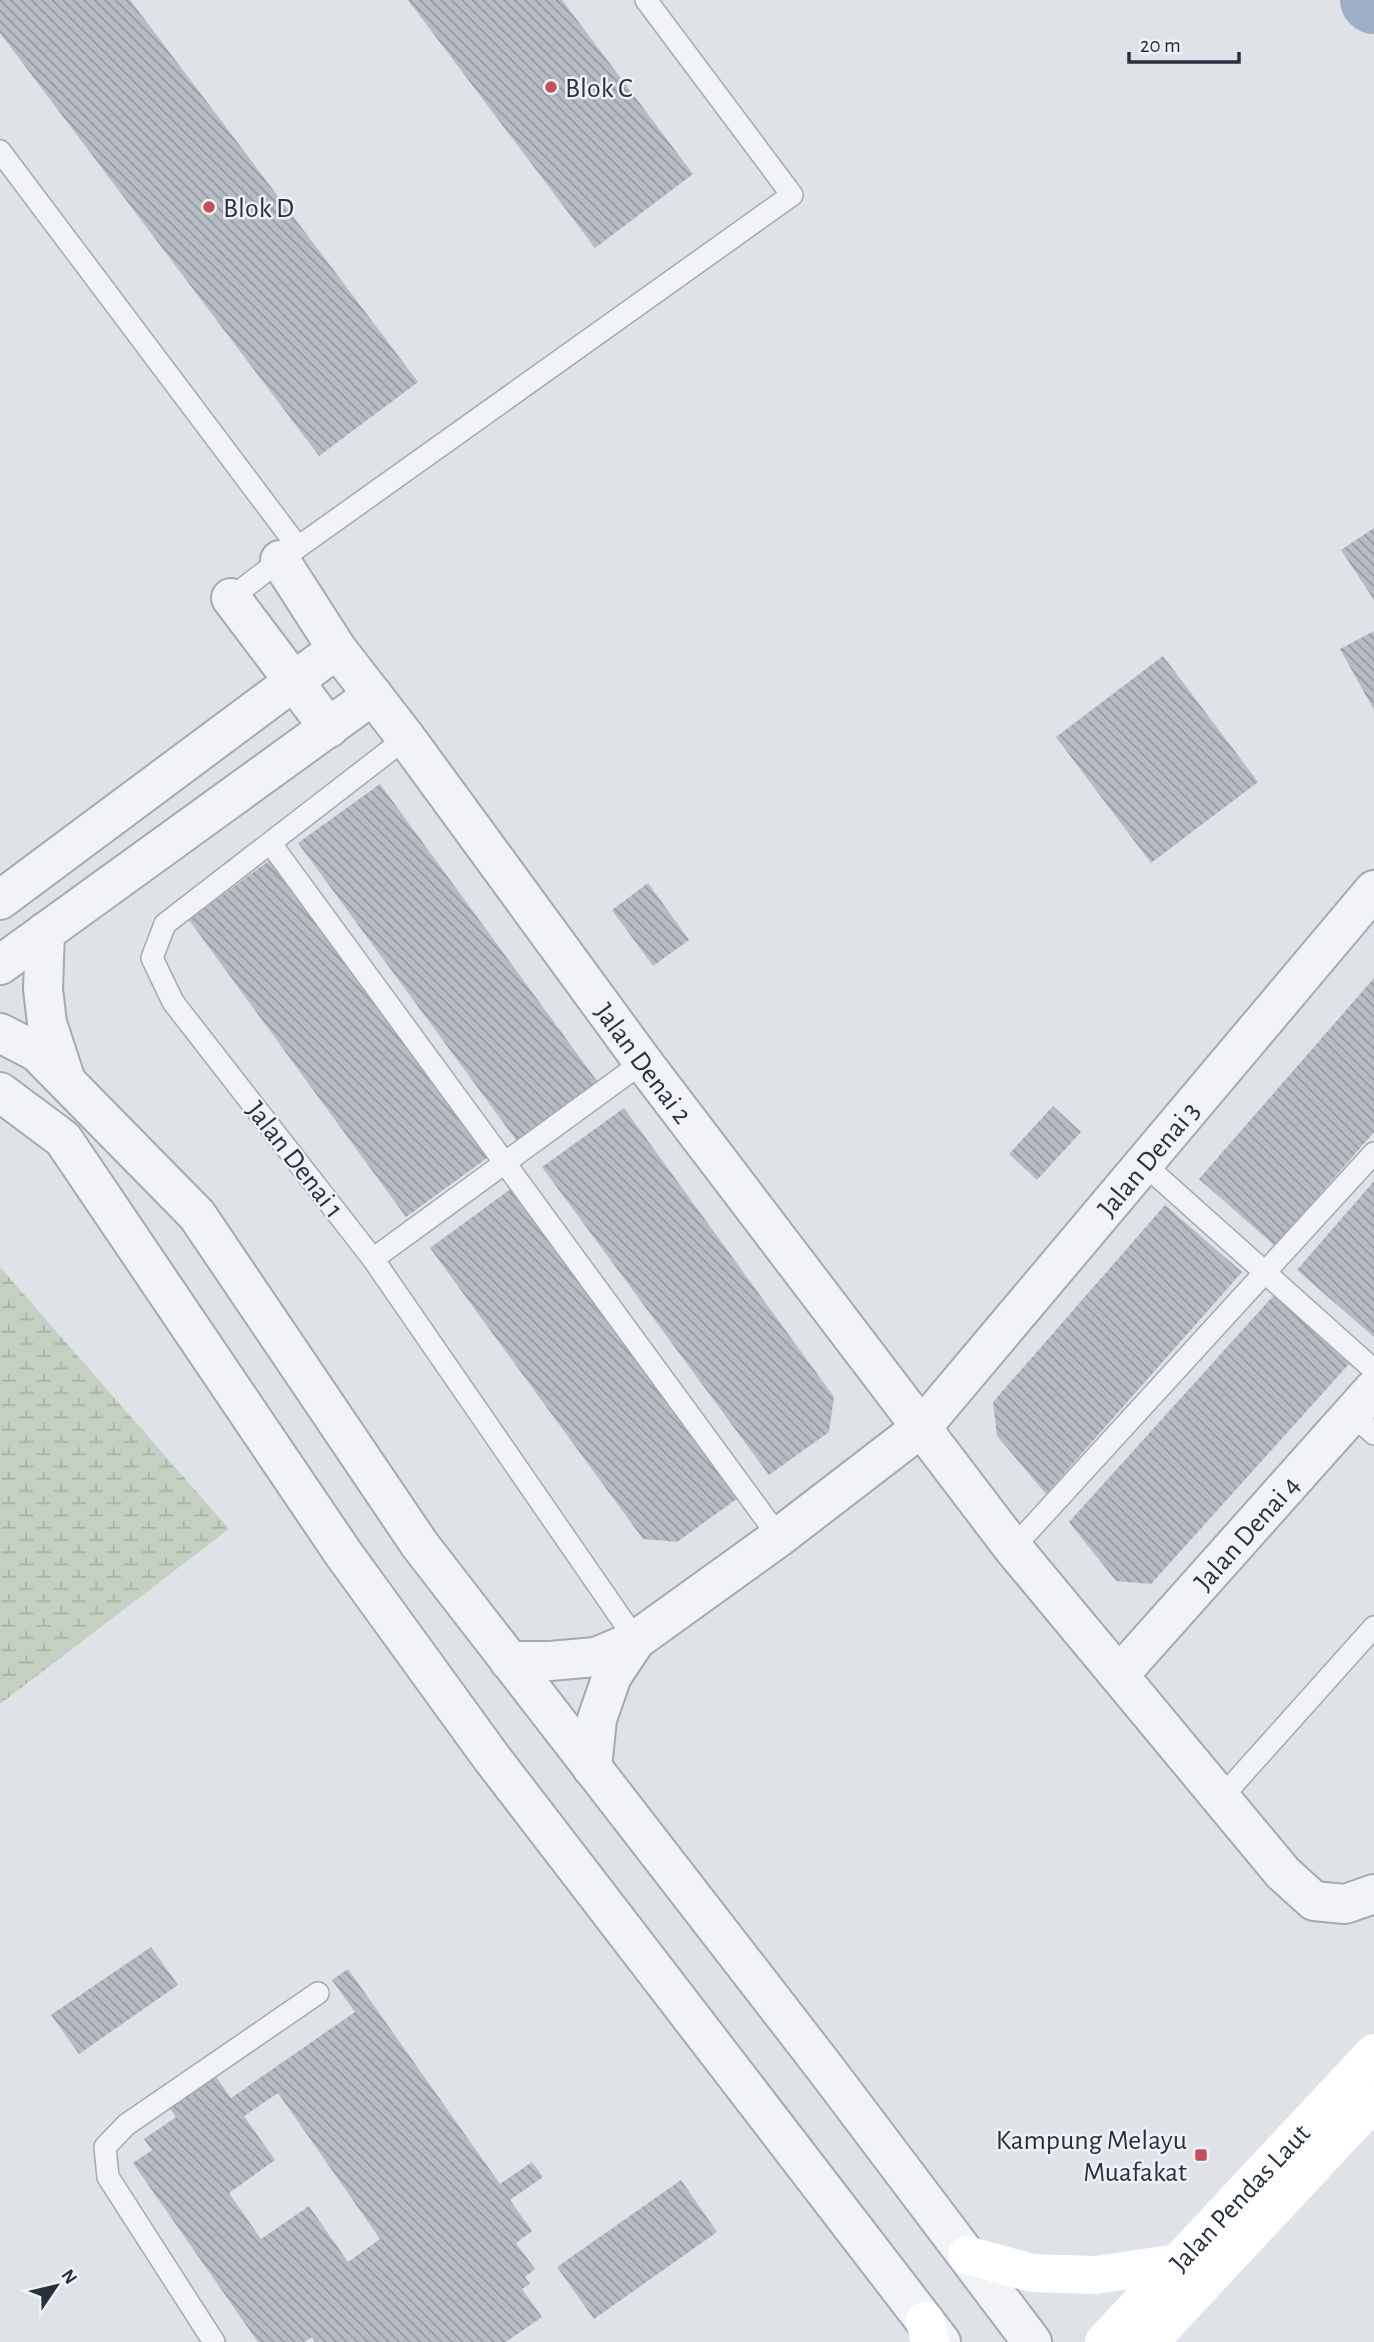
<svg xmlns="http://www.w3.org/2000/svg" width="1374" height="2342" viewBox="0 0 1374 2342" font-family="'Alegreya Sans',sans-serif">
<defs>
<pattern id="wetland-marsh" width="20" height="14" patternUnits="userSpaceOnUse" patternTransform="scale(1.75)"><rect width="20" height="14" fill="#c4d0c1"/><path d="M1 5h8M5 5V1M11 12h8M15 12V8" fill="none" stroke="#a8b3a7"/></pattern>
<pattern id="building-back-hatch" width="6" height="6" patternUnits="userSpaceOnUse" patternTransform="scale(1.75)"><rect width="6" height="6" fill="#b7bbc3"/><path d="M-1 5l2 2M0 0l6 6M5-1l2 2" fill="none" stroke="#9598a0"/></pattern>
</defs>
<rect width="100%" height="100%" fill="#dfe2e7"/>
<polygon fill="url(#wetland-marsh)" points="0,1267 229,1529 0,1704"/>
<g fill="none" stroke-linecap="round" stroke-linejoin="round">
<polyline stroke="#9dafc4" stroke-width="66" points="1373,0 1374,1"/>
</g>
<g fill="url(#building-back-hatch)" fill-rule="evenodd">
<polygon points="0,0 130,0 418,382 319,456 0,33"/>
<polygon points="408,0 562,0 693,174 595,248"/>
<polygon points="1374,528 1374,600 1341,550"/>
<polygon points="1374,631 1374,710 1340,649"/>
<polygon points="1163,656 1258,782 1151,863 1056,737"/>
<polygon points="380,784 597,1081 516,1140 298,843"/>
<polygon points="270,860 487,1158 406,1217 189,920"/>
<polygon points="648,883 689,940 653,966 612,910"/>
<polygon points="1374,978 1374,1132 1275,1246 1199,1179"/>
<polygon points="1053,1106 1081,1132 1037,1180 1009,1154"/>
<polygon points="624,1108 834,1397 829,1432 769,1475 542,1167"/>
<polygon points="1374,1181 1374,1337 1297,1270"/>
<polygon points="512,1188 738,1498 677,1542 643,1539 430,1248"/>
<polygon points="1165,1205 1242,1272 1046,1494 997,1436 993,1402"/>
<polygon points="1274,1295 1349,1364 1151,1584 1116,1581 1069,1522"/>
<polygon points="151,1947 178,1985 79,2054 51,2015"/>
<path d="M 348,1969 L 500,2184 L 532,2162 L 543,2177 L 510,2200 L 532,2231 L 516,2243 L 535,2269 L 525,2277 L 530,2284 L 522,2289 L 542,2317 L 506,2342 L 315,2342 L 312,2337 L 304,2342 L 258,2342 L 133,2163 L 152,2150 L 144,2139 L 176,2117 L 165,2102 L 211,2070 L 231,2098 L 355,2012 L 332,1980 ZM 278,2093 L 380,2239 L 348,2262 L 309,2206 L 261,2239 L 229,2193 L 275,2160 L 244,2116 Z"/>
<polygon points="681,2180 717,2232 594,2319 557,2267"/>
</g>
<g fill="none" stroke-linecap="round" stroke-linejoin="round">
<g stroke="#a5a9b1" stroke-width="24">
<g id="lane">
<polyline points="0,151 298,547"/>
<polyline points="231,598 280,560 792,195 646,0"/>
<polyline points="406,738 165,924 152,958 173,1002 373,1259 636,1640"/>
<polyline points="271,844 779,1537"/>
<polyline points="1145,1165 1374,1370"/>
<polyline points="373,1259 643,1062"/>
<polyline points="1352,1414 1374,1434"/>
<polyline points="1013,1548 1374,1153"/>
<polyline points="1221,1798 1374,1627"/>
<polyline points="214,2342 108,2177 105,2147 126,2125 318,1993"/>
</g>
</g>
<g stroke="#a5a9b1" stroke-width="42">
<g id="street">
<path id="s1" d="M 280,560 L 337,649 L 406,738 L 643,1062 L 1013,1548 L 1283,1873 L 1314,1901 L 1345,1904 L 1374,1894"/>
<polyline points="231,598 329,728"/>
<polyline points="0,900 337,649"/>
<polyline points="45,932 43,989 47,1023 65,1078"/>
<polyline points="0,965 373,695"/>
<polyline points="0,1033 37,1052 197,1215 420,1545 825,2068 1032,2342"/>
<polyline points="0,1092 63,1139 343,1553 491,1757 941,2342"/>
<path id="s2" d="M 509,1661 L 550,1661 L 596,1657 L 636,1640 L 779,1537 L 922,1427 L 1374,890"/>
<path id="s3" d="M 1119,1675 L 1374,1389"/>
<polyline points="592,1768 597,1719 612,1676 636,1640"/>
</g>
</g>
<use href="#lane" stroke="#f1f3f6" stroke-width="21"/>
<use href="#street" stroke="#f1f3f6" stroke-width="38"/>
<g stroke="#fff" stroke-width="38">
<polyline points="967,2255 1032,2273 1095,2275 1178,2263"/>
<polyline points="925,2321 930,2342"/>
<path id="s4" d="M 1104,2342 L 1374,2053"/>
<polyline points="1149,2342 1374,2101"/>
</g>
</g>
<g fill="#c24e5e" stroke="#eef1f5" stroke-width="2.5">
<circle cx="551" cy="87" r="7"/>
<circle cx="209" cy="207" r="7"/>
<rect x="1194" y="2148" width="14" height="14" rx="3.5"/>
</g>
<g text-anchor="middle" stroke-width="5" stroke-linejoin="round" paint-order="stroke">
<g font-size="28" fill="#29303d" stroke="#eef1f5" text-anchor="start">
<text x="565" y="97">Blok C</text>
<text x="223" y="217">Blok D</text>
<text x="1187" y="2149" text-anchor="end">Kampung Melayu<tspan x="1187" dy="32">Muafakat</tspan></text>
</g>
<g font-size="28" fill="#29303d" stroke="#eef1f5">
<text dy="10" stroke="none"><textPath href="#s1" startOffset="621">Jalan Denai 2</textPath></text>
<text transform="translate(296 1159) rotate(52)" y="10">Jalan Denai 1</text>
<text dy="10" stroke="none"><textPath href="#s2" startOffset="838">Jalan Denai 3</textPath></text>
<text dy="10" stroke="none"><textPath href="#s3" startOffset="191">Jalan Denai 4</textPath></text>
<text dy="10" stroke="none"><textPath href="#s4" startOffset="198">Jalan Pendas Laut</textPath></text>
</g>
</g>
<g transform="translate(56 2286) rotate(55)" stroke="#eef1f5" stroke-width="5" paint-order="stroke">
<path d="M0-5L12 26L0 18L-12 26Z" fill="#29303d"/>
<text y="-10" font-size="19" font-weight="bold" text-anchor="middle" fill="#29303d">N</text>
</g>
<path d="M1129 52v10h110v-10" fill="none" stroke="#29303d" stroke-width="3.5"/>
<text x="1140" y="52" font-size="21" fill="#29303d" stroke="#eef1f5" stroke-width="5" paint-order="stroke">20 m</text>
</svg>
